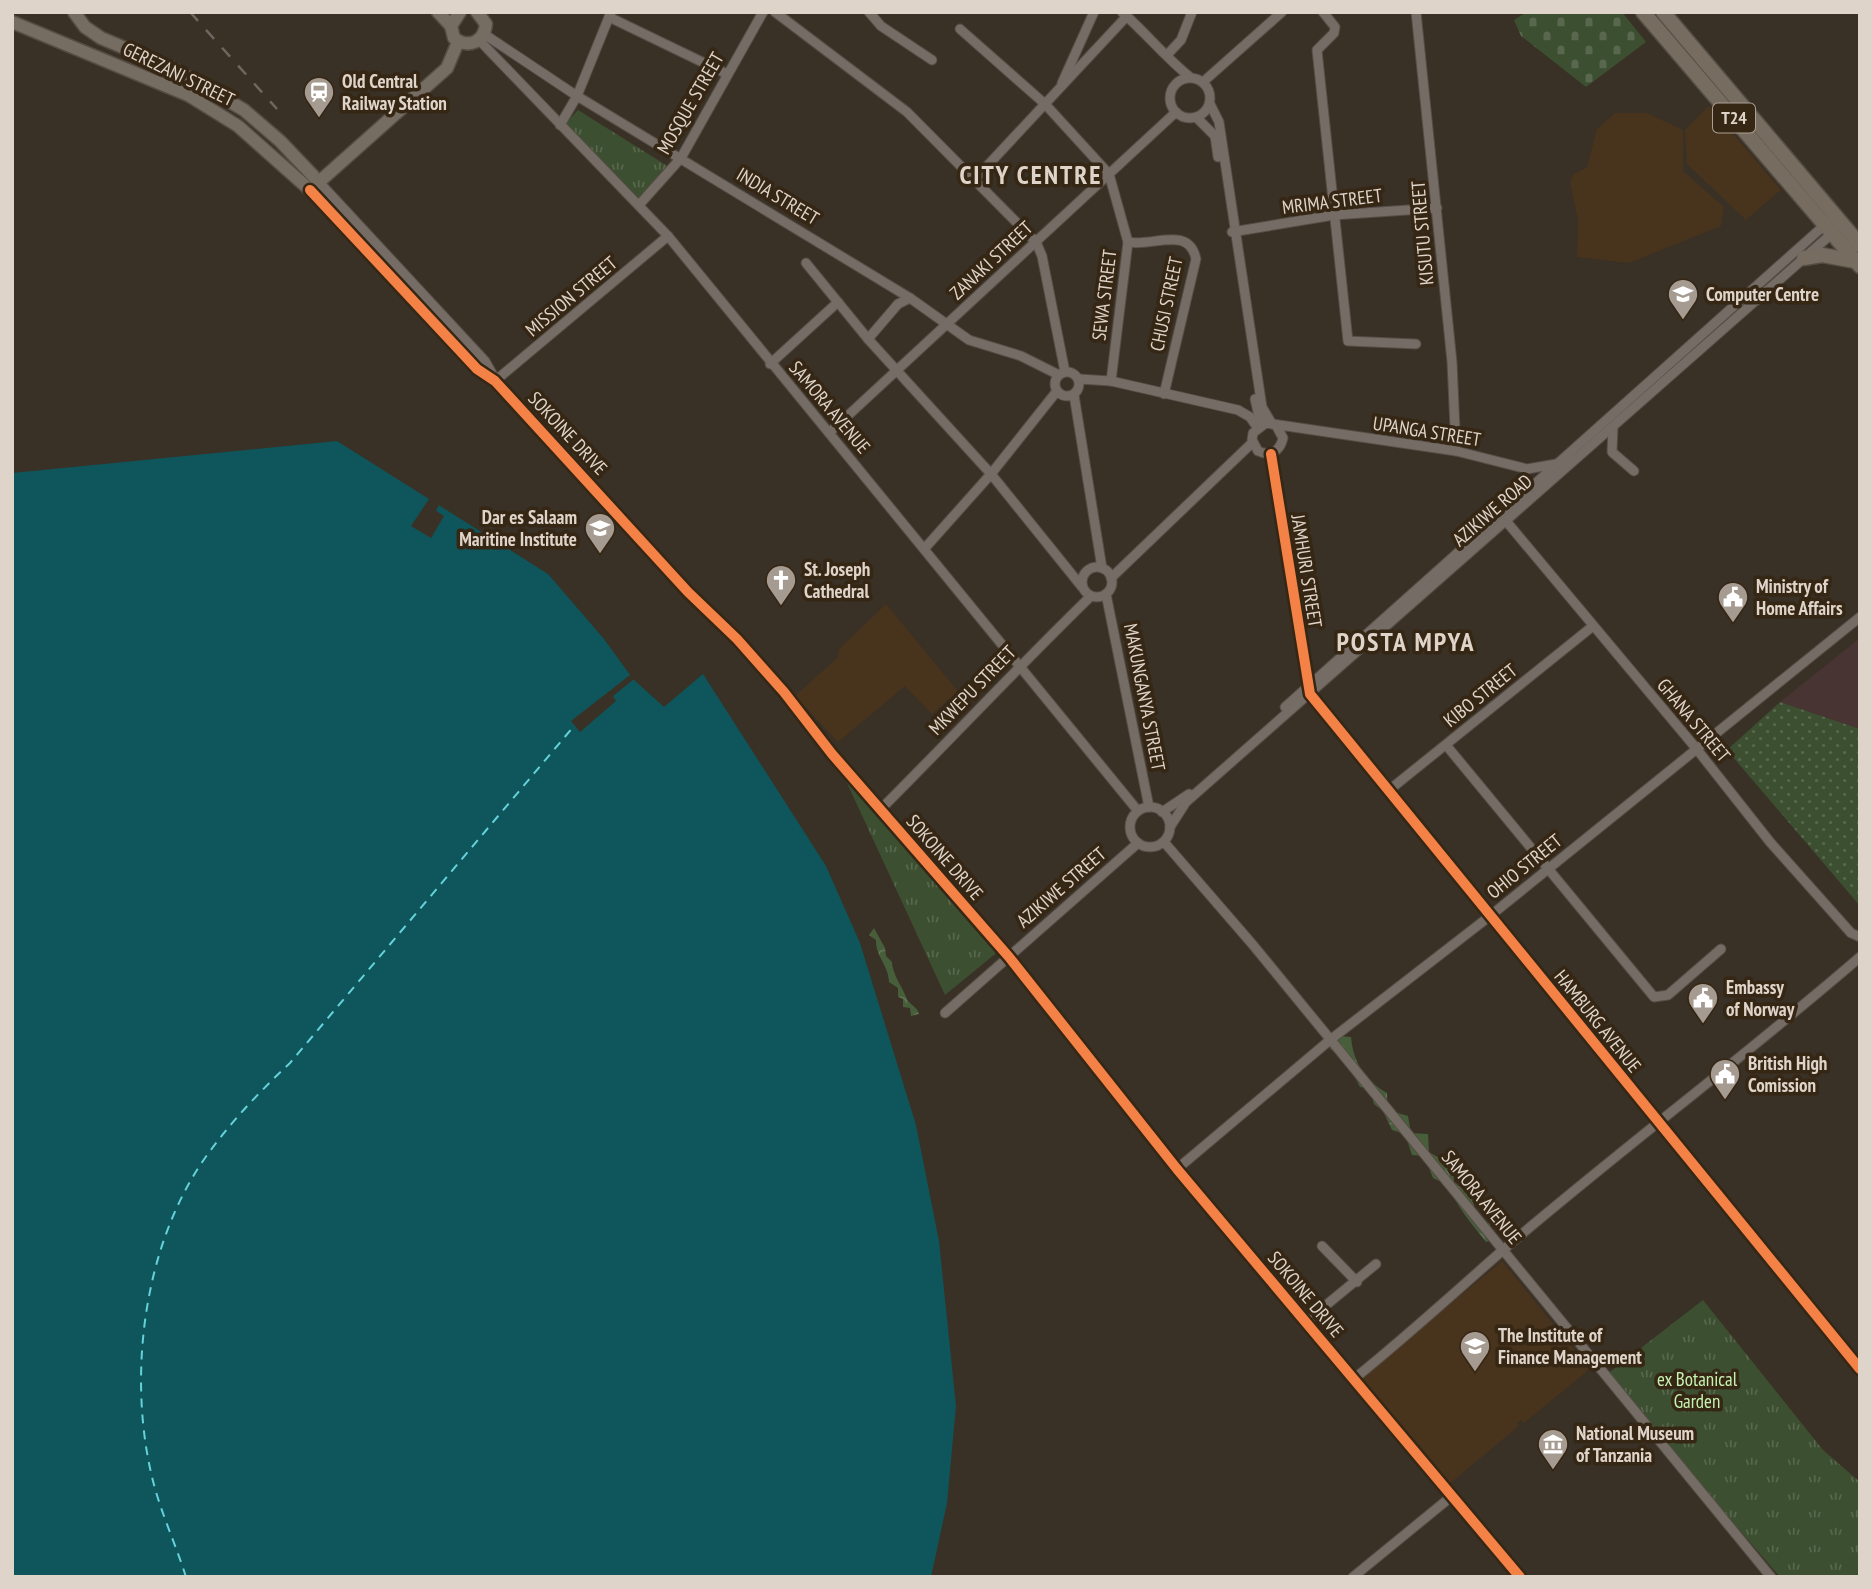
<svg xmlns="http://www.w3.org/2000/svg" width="1872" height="1589" viewBox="0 0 1872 1589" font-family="'PT Sans Narrow',sans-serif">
<defs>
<pattern id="grass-dots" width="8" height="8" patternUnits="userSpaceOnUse" patternTransform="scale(1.75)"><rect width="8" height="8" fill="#3c4f30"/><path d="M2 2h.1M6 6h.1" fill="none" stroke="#58674d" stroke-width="1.8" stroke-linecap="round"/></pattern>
<pattern id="forest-crowns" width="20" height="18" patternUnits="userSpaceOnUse" patternTransform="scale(1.75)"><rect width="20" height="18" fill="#475e3a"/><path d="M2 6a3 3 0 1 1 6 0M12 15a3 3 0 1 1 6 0" fill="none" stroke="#617455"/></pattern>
<pattern id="cemetery-stones" width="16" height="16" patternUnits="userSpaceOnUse" patternTransform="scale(1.75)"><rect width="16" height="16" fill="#3c4f30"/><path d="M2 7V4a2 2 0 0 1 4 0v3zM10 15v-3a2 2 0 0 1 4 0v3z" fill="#58674d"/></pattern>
<pattern id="park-tufts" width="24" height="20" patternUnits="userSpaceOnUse" patternTransform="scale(1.75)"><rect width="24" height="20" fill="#3c4f30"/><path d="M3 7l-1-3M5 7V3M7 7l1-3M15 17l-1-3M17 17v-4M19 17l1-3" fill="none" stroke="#58674d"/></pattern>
</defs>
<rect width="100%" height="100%" fill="#393026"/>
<polygon fill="#483432" points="1860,638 1860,729 1780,702"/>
<g fill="#48331d">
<polygon points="1709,106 1781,190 1746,220 1687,164 1685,130"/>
<polygon points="1615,113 1647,113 1683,130 1683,171 1724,207 1721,226 1629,263 1577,257 1578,219 1570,182 1573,175 1587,167 1597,129"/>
<polygon points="886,604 971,707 959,717 949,699 932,714 905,686 838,742 795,696 838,657 839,649"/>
<polygon points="1502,1261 1590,1369 1524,1423 1521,1420 1517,1423 1519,1426 1448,1485 1361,1378"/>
</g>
<polygon fill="url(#grass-dots)" points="1780,702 1860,729 1860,906 1727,750"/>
<g fill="url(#forest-crowns)">
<path d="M 874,928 L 885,948 L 886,956 L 892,962 C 892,973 902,987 906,997 C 909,1005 917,1006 919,1014 L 911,1016 L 910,1008 L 903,1007 L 903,999 L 898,997 L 898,988 L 889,982 C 889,966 875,955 876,940 L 869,935 Z"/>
<path d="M 1337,1036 L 1351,1037 C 1353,1062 1365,1080 1387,1093 L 1388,1110 L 1408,1116 L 1411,1133 L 1428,1134 L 1429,1152 L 1453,1166 L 1454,1182 L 1473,1196 L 1475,1217 L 1490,1224 L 1492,1240 L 1486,1242 C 1472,1224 1456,1206 1448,1185 L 1433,1178 L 1424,1156 L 1412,1155 L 1405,1134 L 1392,1130 L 1383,1111 L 1374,1104 L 1370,1089 L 1360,1087 L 1346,1060 L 1330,1049 Z"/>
</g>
<polygon fill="url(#cemetery-stones)" points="1527,12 1622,12 1646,42 1586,87 1521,36 1514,20"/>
<g fill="url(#park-tufts)">
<polygon points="578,110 669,167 641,200 565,124"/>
<polygon points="841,770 1000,950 945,995"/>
<polygon points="1703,1300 1823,1450 1860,1482 1860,1577 1780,1577 1606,1375"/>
</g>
<polygon fill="#0e565b" points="337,441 548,574 604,639 633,679 664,707 703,674 826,866 860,943 916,1125 939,1241 956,1406 947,1503 931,1577 12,1577 12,473"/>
<g fill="#393026">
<polygon points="429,499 439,505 436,511 444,516 431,538 411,526"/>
<polygon points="630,675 634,679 613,696 616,701 580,732 571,721"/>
</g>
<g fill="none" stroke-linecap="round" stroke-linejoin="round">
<path stroke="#65d1da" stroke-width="2" stroke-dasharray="9 7" stroke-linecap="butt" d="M 186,1577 C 176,1545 161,1513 153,1481 C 127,1378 143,1246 205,1158 C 230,1123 258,1093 290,1063 L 574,726"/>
<g stroke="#554d44" stroke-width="11">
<g id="minor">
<polyline points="775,12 907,112 1036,242 1042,256 1065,372"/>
<polyline points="869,12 881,26 932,60"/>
<path d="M 1122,12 C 1146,33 1166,58 1190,77"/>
<polyline points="1323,12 1335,27 1334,33 1317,50 1348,341 1416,344"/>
<polyline points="1416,12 1452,362 1456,451"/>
<polyline points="609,17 727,74"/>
<polyline points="960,29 1045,104 1109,174 1128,242 1111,381"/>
<polyline points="484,34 577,96 910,298 969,340 1021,356 1059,375"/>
<polyline points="479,40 668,236 1138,811"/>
<polyline points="1167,55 1181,40 1192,12"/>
<circle cx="1190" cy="98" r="20"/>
<polyline points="1203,82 1282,12"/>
<polyline points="1062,83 1094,12"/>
<polyline points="1210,104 1219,122 1262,407 1272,424"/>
<polyline points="1196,117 1215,136 1218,157"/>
<polyline points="560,125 577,96 611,12"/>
<polyline points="974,180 1127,16"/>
<polyline points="319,182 485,361 495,379"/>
<polyline points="310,190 477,369 495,381 688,592 737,639 784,692 832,754 1009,957 1177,1169 1520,1577"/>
<polyline points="639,205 681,158 763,12"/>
<polyline points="1232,232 1334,215 1437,208"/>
<path d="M 1128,242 C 1153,247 1189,225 1196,259 L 1164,394"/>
<polyline points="806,263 868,339 991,474 1082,587"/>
<polyline points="868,339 898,304 910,298"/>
<polyline points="770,364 838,302"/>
<circle cx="1067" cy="384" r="12"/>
<polyline points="1079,379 1111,381 1238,410 1250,417 1257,427"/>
<polyline points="495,381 668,236"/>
<polyline points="1074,395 1102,568"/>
<polyline points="1255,399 1261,425"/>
<path d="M 1277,427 L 1283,438 C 1280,451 1271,457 1258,451 L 1252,440 L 1253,433 L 1266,423 L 1456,451 L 1527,469 L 1556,464"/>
<polyline points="1613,427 1612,452 1634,471"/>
<polyline points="829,433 1176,112"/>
<polyline points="1271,454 1310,694 1860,1369"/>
<polyline points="1506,521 1695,747 1770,842 1851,933 1860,937"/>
<polyline points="925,548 991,474 1057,391"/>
<circle cx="1097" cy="582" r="15"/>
<polyline points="1111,578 1253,442"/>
<polyline points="1106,594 1149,807"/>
<polyline points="1285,707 1828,222"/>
<polyline points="1446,745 1654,997 1668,995 1721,949"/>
<polyline points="1388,791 1593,626"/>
<circle cx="1150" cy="827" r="20"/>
<path d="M 880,810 C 951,739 1019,666 1091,596"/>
<polyline points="1162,812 1189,794"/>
<polyline points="1170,827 1186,802 1836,230"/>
<polyline points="1164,842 1253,945 1771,1577"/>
<polyline points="945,1013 1138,843"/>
<polyline points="1177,1169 1330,1040 1490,916 1860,617"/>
<polyline points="1322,1246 1357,1282"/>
<polyline points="1308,1320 1376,1264"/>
<path d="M 1355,1378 C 1406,1337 1454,1293 1503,1250 C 1620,1150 1743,1058 1860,957"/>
<polyline points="1353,1577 1452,1496"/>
</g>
</g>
<g stroke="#554d44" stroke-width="15">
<g id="major">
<polyline points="74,12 85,27 101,38 172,68 244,110 280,141 319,182"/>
<polyline points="438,12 451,26"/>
<path d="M 460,12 L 451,26 L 454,38 C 469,49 484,42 486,24 L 477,12"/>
<polyline points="12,22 188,95 238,126 310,190 447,68 458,42"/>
</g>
</g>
<g stroke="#554d44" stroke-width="17">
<g id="highway">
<polyline points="1643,12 1860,266"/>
<polyline points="1663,12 1860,245"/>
<polyline points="1804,258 1822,255 1855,261"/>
</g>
</g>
<use href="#minor" stroke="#746c65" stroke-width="9"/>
<use href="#major" stroke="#756c62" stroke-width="12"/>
<use href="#highway" stroke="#766c5f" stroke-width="14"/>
<polyline stroke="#6e675f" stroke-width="2.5" stroke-dasharray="12 12" stroke-linecap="butt" points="190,12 277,109"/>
<g stroke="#362614" stroke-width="15">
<g id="cycleway">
<polyline points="310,190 477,369 495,381 688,592 737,639 784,692 832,754 1009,957 1177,1169 1520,1577"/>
<polyline points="1271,454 1310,694 1860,1369"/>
</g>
</g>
<use href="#cycleway" stroke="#f48246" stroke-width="10"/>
</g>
<defs>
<g id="station-pin" transform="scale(1.575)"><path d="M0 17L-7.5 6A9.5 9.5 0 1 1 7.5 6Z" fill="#a59b90" stroke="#362614"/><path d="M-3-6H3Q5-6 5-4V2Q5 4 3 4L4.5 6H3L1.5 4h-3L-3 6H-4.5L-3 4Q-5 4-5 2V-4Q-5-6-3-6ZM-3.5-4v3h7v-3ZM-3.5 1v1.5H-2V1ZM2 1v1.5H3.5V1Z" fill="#fff"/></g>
<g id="university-pin" transform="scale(1.575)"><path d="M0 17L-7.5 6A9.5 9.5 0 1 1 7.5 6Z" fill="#a59b90" stroke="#362614"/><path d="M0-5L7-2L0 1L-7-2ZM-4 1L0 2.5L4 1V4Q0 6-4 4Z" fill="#fff"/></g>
<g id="church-pin" transform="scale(1.575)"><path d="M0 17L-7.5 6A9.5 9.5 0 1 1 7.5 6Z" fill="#a59b90" stroke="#362614"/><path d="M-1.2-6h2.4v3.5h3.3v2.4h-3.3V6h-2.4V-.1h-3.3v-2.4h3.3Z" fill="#fff"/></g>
<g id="civic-pin" transform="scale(1.575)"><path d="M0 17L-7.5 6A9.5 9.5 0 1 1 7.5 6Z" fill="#a59b90" stroke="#362614"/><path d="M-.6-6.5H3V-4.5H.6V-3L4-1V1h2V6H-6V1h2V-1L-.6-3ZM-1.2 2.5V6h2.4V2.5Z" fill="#fff"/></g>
<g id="museum-pin" transform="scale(1.575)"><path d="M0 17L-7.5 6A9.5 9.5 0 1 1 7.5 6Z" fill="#a59b90" stroke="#362614"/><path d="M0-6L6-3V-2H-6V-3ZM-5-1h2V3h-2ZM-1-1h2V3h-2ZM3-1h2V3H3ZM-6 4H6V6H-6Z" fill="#fff"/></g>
</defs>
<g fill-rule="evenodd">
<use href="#station-pin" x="319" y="92"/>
<use href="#university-pin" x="1683" y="294"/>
<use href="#university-pin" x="600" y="528"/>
<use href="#church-pin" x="781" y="580"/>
<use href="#civic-pin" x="1733" y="597"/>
<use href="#civic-pin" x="1703" y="998"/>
<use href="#civic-pin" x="1725" y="1074"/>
<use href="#university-pin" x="1475" y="1346"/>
<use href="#museum-pin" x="1553" y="1444"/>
</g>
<g text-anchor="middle" stroke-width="7" stroke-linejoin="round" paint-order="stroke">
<rect fill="#362614" stroke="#aca093" stroke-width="2" x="1713" y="103.5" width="42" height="29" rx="5"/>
<g font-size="18" font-weight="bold" fill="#dfd4c9">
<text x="1734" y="124">T24</text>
</g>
<g font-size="19" fill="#dfd4c9" stroke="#362614">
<text transform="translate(179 74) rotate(26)" y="7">GEREZANI STREET</text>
<text transform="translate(690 103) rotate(-60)" y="7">MOSQUE STREET</text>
<text transform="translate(778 196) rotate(31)" y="7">INDIA STREET</text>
<text transform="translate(1332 201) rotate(-7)" y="7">MRIMA STREET</text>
<text transform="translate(1422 233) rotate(-95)" y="7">KISUTU STREET</text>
<text transform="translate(991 260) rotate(-43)" y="7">ZANAKI STREET</text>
<text transform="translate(1104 295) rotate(-83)" y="7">SEWA STREET</text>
<text transform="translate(571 296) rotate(-40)" y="7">MISSION STREET</text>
<text transform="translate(1166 304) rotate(-78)" y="7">CHUSI STREET</text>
<text transform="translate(830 407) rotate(50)" y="7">SAMORA AVENUE</text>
<text transform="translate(1427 431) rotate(9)" y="7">UPANGA STREET</text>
<text transform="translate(568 433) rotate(47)" y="7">SOKOINE DRIVE</text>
<text transform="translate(1492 510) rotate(-41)" y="7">AZIKIWE ROAD</text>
<text transform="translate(1307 571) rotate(81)" y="7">JAMHURI STREET</text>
<text transform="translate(972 690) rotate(-46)" y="7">MKWEPU STREET</text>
<text transform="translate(1480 695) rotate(-39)" y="7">KIBO STREET</text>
<text transform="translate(1145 697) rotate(79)" y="7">MAKUNGANYA STREET</text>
<text transform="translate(1694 720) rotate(50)" y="7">GHANA STREET</text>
<text transform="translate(945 857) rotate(49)" y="7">SOKOINE DRIVE</text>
<text transform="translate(1524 866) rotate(-39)" y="7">OHIO STREET</text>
<text transform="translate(1061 887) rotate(-41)" y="7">AZIKIWE STREET</text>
<text transform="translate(1598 1021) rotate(51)" y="7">HAMBURG AVENUE</text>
<text transform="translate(1482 1197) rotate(51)" y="7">SAMORA AVENUE</text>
<text transform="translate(1306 1294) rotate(50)" y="7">SOKOINE DRIVE</text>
</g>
<g font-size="19" font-weight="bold" fill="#dfd4c9" stroke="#362614" text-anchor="start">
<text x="342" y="88">Old Central<tspan x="342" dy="22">Railway Station</tspan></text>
<text x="1706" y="301">Computer Centre</text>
<text x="577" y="524" text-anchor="end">Dar es Salaam<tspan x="577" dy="22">Maritine Institute</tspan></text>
<text x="804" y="576">St. Joseph<tspan x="804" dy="22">Cathedral</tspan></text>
<text x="1756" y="593">Ministry of<tspan x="1756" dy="22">Home Affairs</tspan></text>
<text x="1726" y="994">Embassy<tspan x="1726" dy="22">of Norway</tspan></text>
<text x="1748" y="1070">British High<tspan x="1748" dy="22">Comission</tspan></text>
<text x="1498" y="1342">The Institute of<tspan x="1498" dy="22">Finance Management</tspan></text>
<text x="1576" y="1440">National Museum<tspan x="1576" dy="22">of Tanzania</tspan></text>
</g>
<g font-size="19" fill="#c5f3b1" stroke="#362614">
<text x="1697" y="1386">ex Botanical<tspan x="1697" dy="22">Garden</tspan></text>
</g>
<g font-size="26" font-weight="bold" letter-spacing="2" fill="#dfd4c9" stroke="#362614">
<text x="1031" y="184">CITY CENTRE</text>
<text x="1406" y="651">POSTA MPYA</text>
</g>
</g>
<rect width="1872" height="1589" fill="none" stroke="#dfd4c9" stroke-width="28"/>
</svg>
